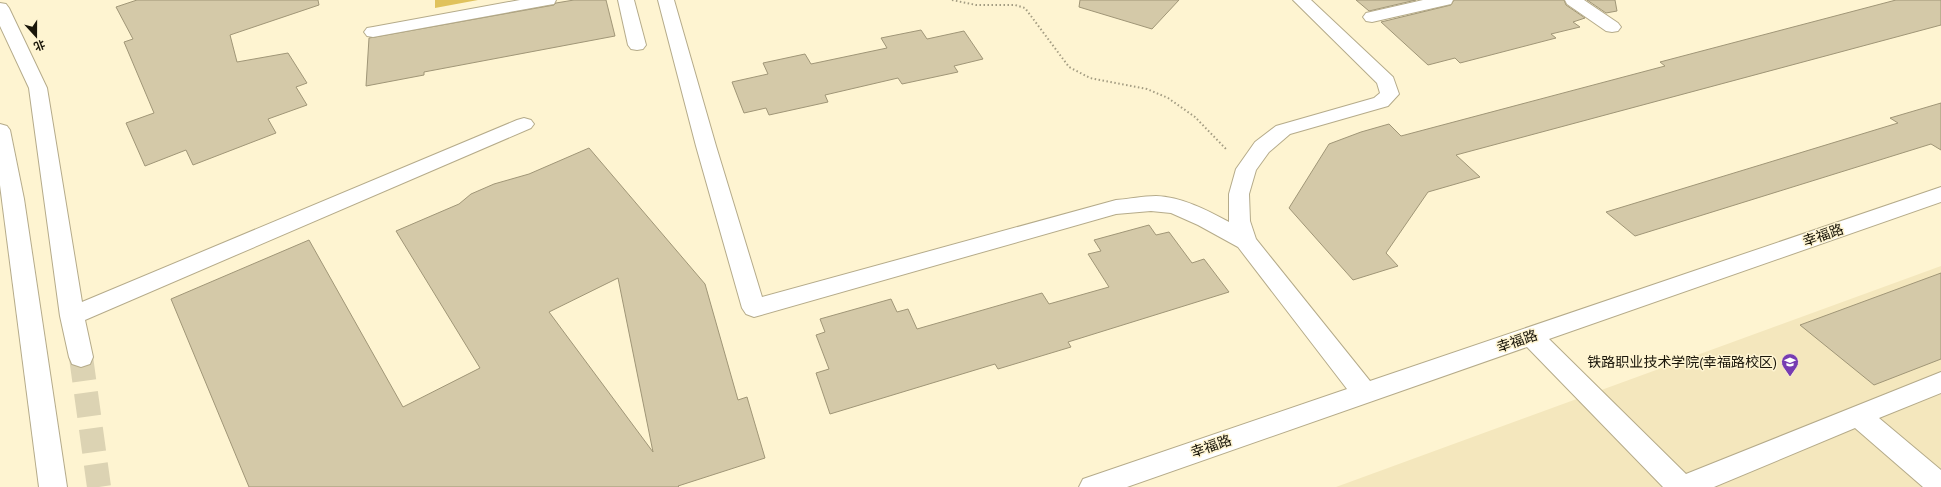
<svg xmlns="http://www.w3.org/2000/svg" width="1941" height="487" viewBox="0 0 1941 487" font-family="'PT Sans','Noto Sans SC',sans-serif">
<rect width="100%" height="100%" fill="#fef4d1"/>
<polygon fill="#f4e7bd" points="1941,266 1941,487 1336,487"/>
<polygon fill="#e0c25c" points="435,0 478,0 435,8"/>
<g fill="#d4c9a8" stroke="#a09677" fill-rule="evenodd">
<polygon points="137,0 318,0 319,5 230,35 237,62 288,53 307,83 296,87 307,105 268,119 276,133 193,165 186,150 145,166 126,123 154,113 124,42 133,39 116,7"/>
<polygon points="574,0 606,0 615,36 424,72 424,75 366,86 369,38 554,5 556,3"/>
<polygon points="1080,0 1179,0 1152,29 1079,7"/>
<polygon points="1356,0 1416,0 1369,11"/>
<polygon points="1454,0 1564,0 1566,5 1585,18 1573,22 1580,27 1551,34 1556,38 1460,63 1455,58 1428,65 1381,22 1451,5"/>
<polygon points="1587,0 1615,0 1617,11 1606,13"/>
<polygon points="1896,0 1941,0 1941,25 1456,155 1480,177 1428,192 1386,253 1398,266 1353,280 1289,208 1329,144 1361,132 1389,124 1401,136 1665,66 1660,62"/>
<polygon points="921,30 927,39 964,31 983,59 954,66 958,72 902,84 898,78 825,95 828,102 769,115 766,108 744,113 732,82 768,74 763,63 805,54 811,64 887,48 881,38"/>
<polygon points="1941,103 1941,150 1931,144 1635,236 1606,212 1898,123 1890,118"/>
<path d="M 589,148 L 705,284 L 738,400 L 747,397 L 765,458 L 678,486 L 679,487 L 249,487 L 171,299 L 309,240 L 403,407 L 480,368 L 396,231 L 459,204 L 471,194 L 494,184 L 529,174 ZM 618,278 L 653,452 L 549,312 Z"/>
<polygon points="1149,225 1156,235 1169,232 1192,263 1204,259 1229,292 1068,342 1071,347 998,369 995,364 830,414 816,373 829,369 816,335 825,332 820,319 891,299 897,312 908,309 917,329 1042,293 1049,304 1109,287 1088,254 1101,251 1094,240"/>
<polygon points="1941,273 1941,359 1874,385 1800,325"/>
</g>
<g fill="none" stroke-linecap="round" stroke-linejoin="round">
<polyline stroke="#dcd3b3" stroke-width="24" stroke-dasharray="24 12" stroke-linecap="butt" points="81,357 99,487"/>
<g stroke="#b5ab8a" stroke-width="2">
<g id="minor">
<polygon points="520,0 556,0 554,4 548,5 373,37 367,36 364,32 367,28 373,27"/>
<polygon points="618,0 634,0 646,45 643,49 637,50 631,49 628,45"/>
<path d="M 658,0 L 674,0 L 716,146 L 762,297 L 1116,200 C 1129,199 1143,196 1156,196 C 1182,197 1207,210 1229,222 L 1229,194 L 1236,169 L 1255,142 L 1276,126 L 1374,98 L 1380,93 L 1377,83 L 1293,0 L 1311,0 L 1393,77 L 1399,94 L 1388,106 L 1290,134 L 1269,152 L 1256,170 L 1249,194 L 1250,221 L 1256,239 L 1370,381 L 1941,187 L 1941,202 L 1549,339 L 1686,474 L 1941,372 L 1941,393 L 1879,418 L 1941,470 L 1941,487 L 1923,487 L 1855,428 L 1714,487 L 1663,487 L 1527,347 L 1127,487 L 1079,487 L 1083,479 L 1347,389 L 1238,247 L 1198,225 L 1171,213 L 1151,211 L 1116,214 L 754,317 L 746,314 L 742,308 L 696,146 Z"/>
<polygon points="1423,0 1453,0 1451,4 1372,22 1366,21 1363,17 1366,13"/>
<polygon points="1565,0 1584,0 1618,23 1621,27 1618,31 1612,32 1606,31 1567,4"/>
<polygon points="0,3 6,4 9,8 47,88 82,302 517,120 524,118 531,120 534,124 531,128 85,320 93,357 90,364 81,367 72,364 69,357 60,316 29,88 0,26"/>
</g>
</g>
<g stroke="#b5ab8a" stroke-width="2">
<polygon id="major" points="0,124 7,126 10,130 24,199 67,487 39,487 0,185"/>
</g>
<polyline stroke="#a39c82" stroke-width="2" stroke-dasharray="1.5 2.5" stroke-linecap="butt" points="952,0 976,5 1015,5 1025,8 1069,67 1090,78 1147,89 1168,98 1195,117 1226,149"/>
<use href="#minor" fill="#fff" fill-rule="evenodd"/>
<use href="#major" fill="#fff" fill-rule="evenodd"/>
</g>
<defs>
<g id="university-pin" transform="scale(0.9)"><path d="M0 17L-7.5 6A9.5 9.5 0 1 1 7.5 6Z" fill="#763cb2" stroke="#fef4d1"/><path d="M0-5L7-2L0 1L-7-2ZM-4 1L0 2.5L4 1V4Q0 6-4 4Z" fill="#fff"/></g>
</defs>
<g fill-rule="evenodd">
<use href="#university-pin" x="1790" y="362"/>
</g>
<g text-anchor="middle" stroke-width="3" stroke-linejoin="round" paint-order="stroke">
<g font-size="14" fill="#191509" stroke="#fef4d1">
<text transform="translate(1823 235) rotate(-19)" y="5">幸福路</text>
<text transform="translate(1517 341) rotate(-19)" y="5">幸福路</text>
<text transform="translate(1211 446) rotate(-19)" y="5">幸福路</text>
</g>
<g font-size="14" fill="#191509" stroke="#fef4d1" text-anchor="end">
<text x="1777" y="367">铁路职业技术学院(幸福路校区)</text>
</g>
</g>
<g transform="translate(36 36) rotate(159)" stroke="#fef4d1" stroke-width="3" paint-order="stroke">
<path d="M0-3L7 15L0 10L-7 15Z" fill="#191509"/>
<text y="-6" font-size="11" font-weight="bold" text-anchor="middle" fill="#191509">北</text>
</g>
</svg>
